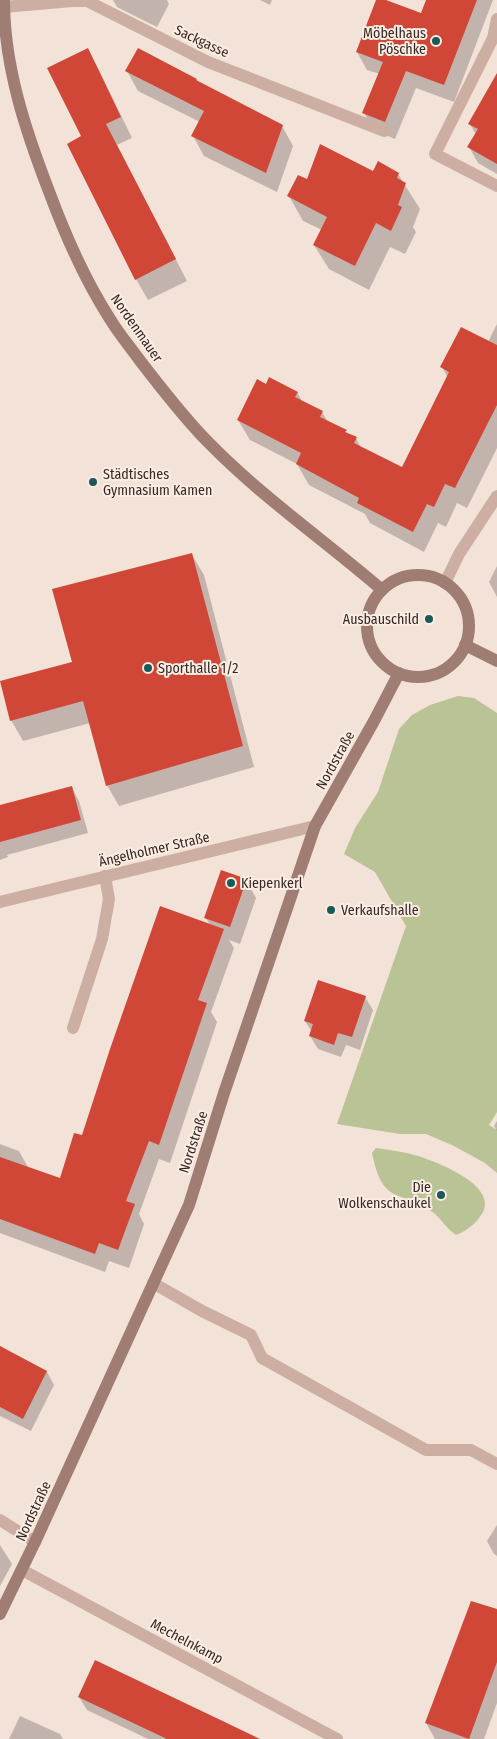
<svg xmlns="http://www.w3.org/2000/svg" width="497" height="1739" viewBox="0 0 497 1739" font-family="'Fira Sans Condensed',sans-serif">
<rect width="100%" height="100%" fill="#f3e2d7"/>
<g fill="#bac396">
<polygon points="458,696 474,698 497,713 497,1112 489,1125 497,1130 497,1173 485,1163 452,1145 426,1134 400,1134 337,1124 406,926 375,872 344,854 355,828 378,792 399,729 412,715 430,705"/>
<path d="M 376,1148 C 390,1150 405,1152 418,1156 C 437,1162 494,1184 484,1210 C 479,1221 467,1231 456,1235 C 447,1229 442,1220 434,1213 C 399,1188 383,1207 372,1153 Z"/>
</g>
<g fill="#0003">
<polygon points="113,0 167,0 169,4 157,27 117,7"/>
<polygon points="260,0 272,0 270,5"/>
<polygon points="377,0 382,0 422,15 428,0 493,0 454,102 416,88 395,139 374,130 364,113 380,74 367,70 357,52"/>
<polygon points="87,49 99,70 132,138 117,145 187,281 148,300 136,279 83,137"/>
<polygon points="138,50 197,80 198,83 282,126 293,146 277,192 204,156 193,136 200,122 138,91 127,71"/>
<polygon points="497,97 497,174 478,163 469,147 476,135 470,124"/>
<polygon points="373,173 398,174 420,209 413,227 416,232 405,254 390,247 369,290 329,269 314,245 322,230 303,221 289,196 308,180"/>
<polygon points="497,324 497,448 467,508 457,503 446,527 438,523 424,552 370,523 365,514 309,485 297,464 250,440 238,420 267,385 297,392 303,403 322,412 328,422 356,438 361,448 403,469 448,378 442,367 488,342"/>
<polygon points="192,555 204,575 254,767 119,806 107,785 90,723 23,741 11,720"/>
<polygon points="497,566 497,597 489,582"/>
<polygon points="72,788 79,801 88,833 7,855 8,857 0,860 0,807"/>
<polygon points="246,880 256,898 240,944 229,940 234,948 211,1012 217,1022 170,1163 159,1159 139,1214 144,1224 129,1268 109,1261 105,1272 0,1233 0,1144 19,1151 29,1169 60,1180 83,1137 210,925 206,918"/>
<polygon points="365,997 373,1010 360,1050 346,1045 341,1057 318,1049 310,1036 312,1032 305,1021"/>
<polygon points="497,1121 497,1131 494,1126"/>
<polygon points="5,1350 47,1372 54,1385 31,1431 0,1416 0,1361"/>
<polygon points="497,1525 497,1556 494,1554 487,1541"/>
<polygon points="0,1545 12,1564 0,1586"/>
<polygon points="497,1610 497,1703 484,1739 435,1739 426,1723"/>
<polygon points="79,1697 241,1739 148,1739 87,1710"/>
<polygon points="20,1716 60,1734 63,1739 9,1739"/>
</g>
<g fill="#d14737">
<polygon points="376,0 386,0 421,13 426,0 477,0 444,85 406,71 385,122 362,113 383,62 356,52"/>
<polygon points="88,48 121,117 106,124 176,259 135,280 67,144 81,136 47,68"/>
<polygon points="138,48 197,79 196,80 283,125 266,173 191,136 204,111 125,71"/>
<polygon points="497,73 497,164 467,147 478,129 468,124"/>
<polygon points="320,144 373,171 378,161 399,173 397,178 406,183 398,205 402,207 391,231 376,223 355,266 313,245 327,217 287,196 298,175 307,179"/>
<polygon points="461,327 497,345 497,405 455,488 445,484 434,507 427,504 413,532 357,503 359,498 296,464 301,453 237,420 257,379 266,384 269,377 298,392 295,397 323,411 320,417 347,430 345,432 357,437 354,443 402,467 449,372 440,367"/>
<polygon points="192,553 243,746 106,786 83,701 10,721 0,681 72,662 52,589"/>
<polygon points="72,786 81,820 0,842 0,805"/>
<polygon points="221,870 247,879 230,927 204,918"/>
<polygon points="160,906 224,929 198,1000 207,1003 159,1145 149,1141 126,1201 135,1204 118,1250 99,1243 95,1254 0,1219 0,1157 60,1178 74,1133 82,1135 110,1049"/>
<polygon points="318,980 366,996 352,1037 338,1033 334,1045 309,1036 313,1024 304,1021"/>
<polygon points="0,1346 47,1371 23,1419 0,1407"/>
<polygon points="471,1601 497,1609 497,1662 469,1739 425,1723"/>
<polygon points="95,1660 260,1739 167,1739 78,1697"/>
</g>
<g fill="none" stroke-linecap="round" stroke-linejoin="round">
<g stroke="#ccafa2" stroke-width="12">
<polyline points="4,7 72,1 87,1 208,62 384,131"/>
<polyline points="73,1028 102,939 109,899 105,876"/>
<polyline points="153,1283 202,1311 251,1335 262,1358 426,1450 471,1450 497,1464"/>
</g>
<g stroke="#ccafa2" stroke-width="12">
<polyline points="497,19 493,38 435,154 497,186"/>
<polyline points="445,583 459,554 497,496"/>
<polyline points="0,902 315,826"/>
<polyline points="0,1520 35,1542"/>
<polyline points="22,1570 337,1739"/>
</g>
<g stroke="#a07d73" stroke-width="12">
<path d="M 4,0 C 4,67 26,132 50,194 C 66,237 85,280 110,319 C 119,334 131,348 141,362 C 163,390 184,418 209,443 C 262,497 324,540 381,589"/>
<circle cx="418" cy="626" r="51"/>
<polyline points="465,645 497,661"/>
<polyline points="0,1614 35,1542 189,1205 224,1093 315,826 374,721 399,673"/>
</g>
</g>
<g fill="#175a56" stroke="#fbede3" stroke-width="2">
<circle cx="436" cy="41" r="5"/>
<circle cx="93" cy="482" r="5"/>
<circle cx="429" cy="619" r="5"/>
<circle cx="148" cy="668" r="5"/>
<circle cx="231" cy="883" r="5"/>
<circle cx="331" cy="910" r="5"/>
<circle cx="441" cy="1195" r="5"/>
</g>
<g text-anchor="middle" stroke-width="4" stroke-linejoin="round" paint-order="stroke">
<g font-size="14" fill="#362825" stroke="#fbede3" text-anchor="start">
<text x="426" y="38" text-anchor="end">Möbelhaus<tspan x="426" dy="16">Pöschke</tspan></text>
<text x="103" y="479">Städtisches<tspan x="103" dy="16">Gymnasium Kamen</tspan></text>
<text x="419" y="624" text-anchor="end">Ausbauschild</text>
<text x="158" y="673">Sporthalle 1/2</text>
<text x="241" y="888">Kiepenkerl</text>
<text x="341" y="915">Verkaufshalle</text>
<text x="431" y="1192" text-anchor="end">Die<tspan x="431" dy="16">Wolkenschaukel</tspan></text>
</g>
<g font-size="14" fill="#362825" stroke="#fbede3">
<text transform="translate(202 41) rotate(25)" y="5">Sackgasse</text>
<text transform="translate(137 328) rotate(55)" y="5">Nordenmauer</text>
<text transform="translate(335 760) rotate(-61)" y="5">Nordstraße</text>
<text transform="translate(154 849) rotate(-13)" y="5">Ängelholmer Straße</text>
<text transform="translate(193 1142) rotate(-72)" y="5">Nordstraße</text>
<text transform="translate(33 1511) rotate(-65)" y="5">Nordstraße</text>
<text transform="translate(187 1641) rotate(28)" y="5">Mechelnkamp</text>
</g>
</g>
</svg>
